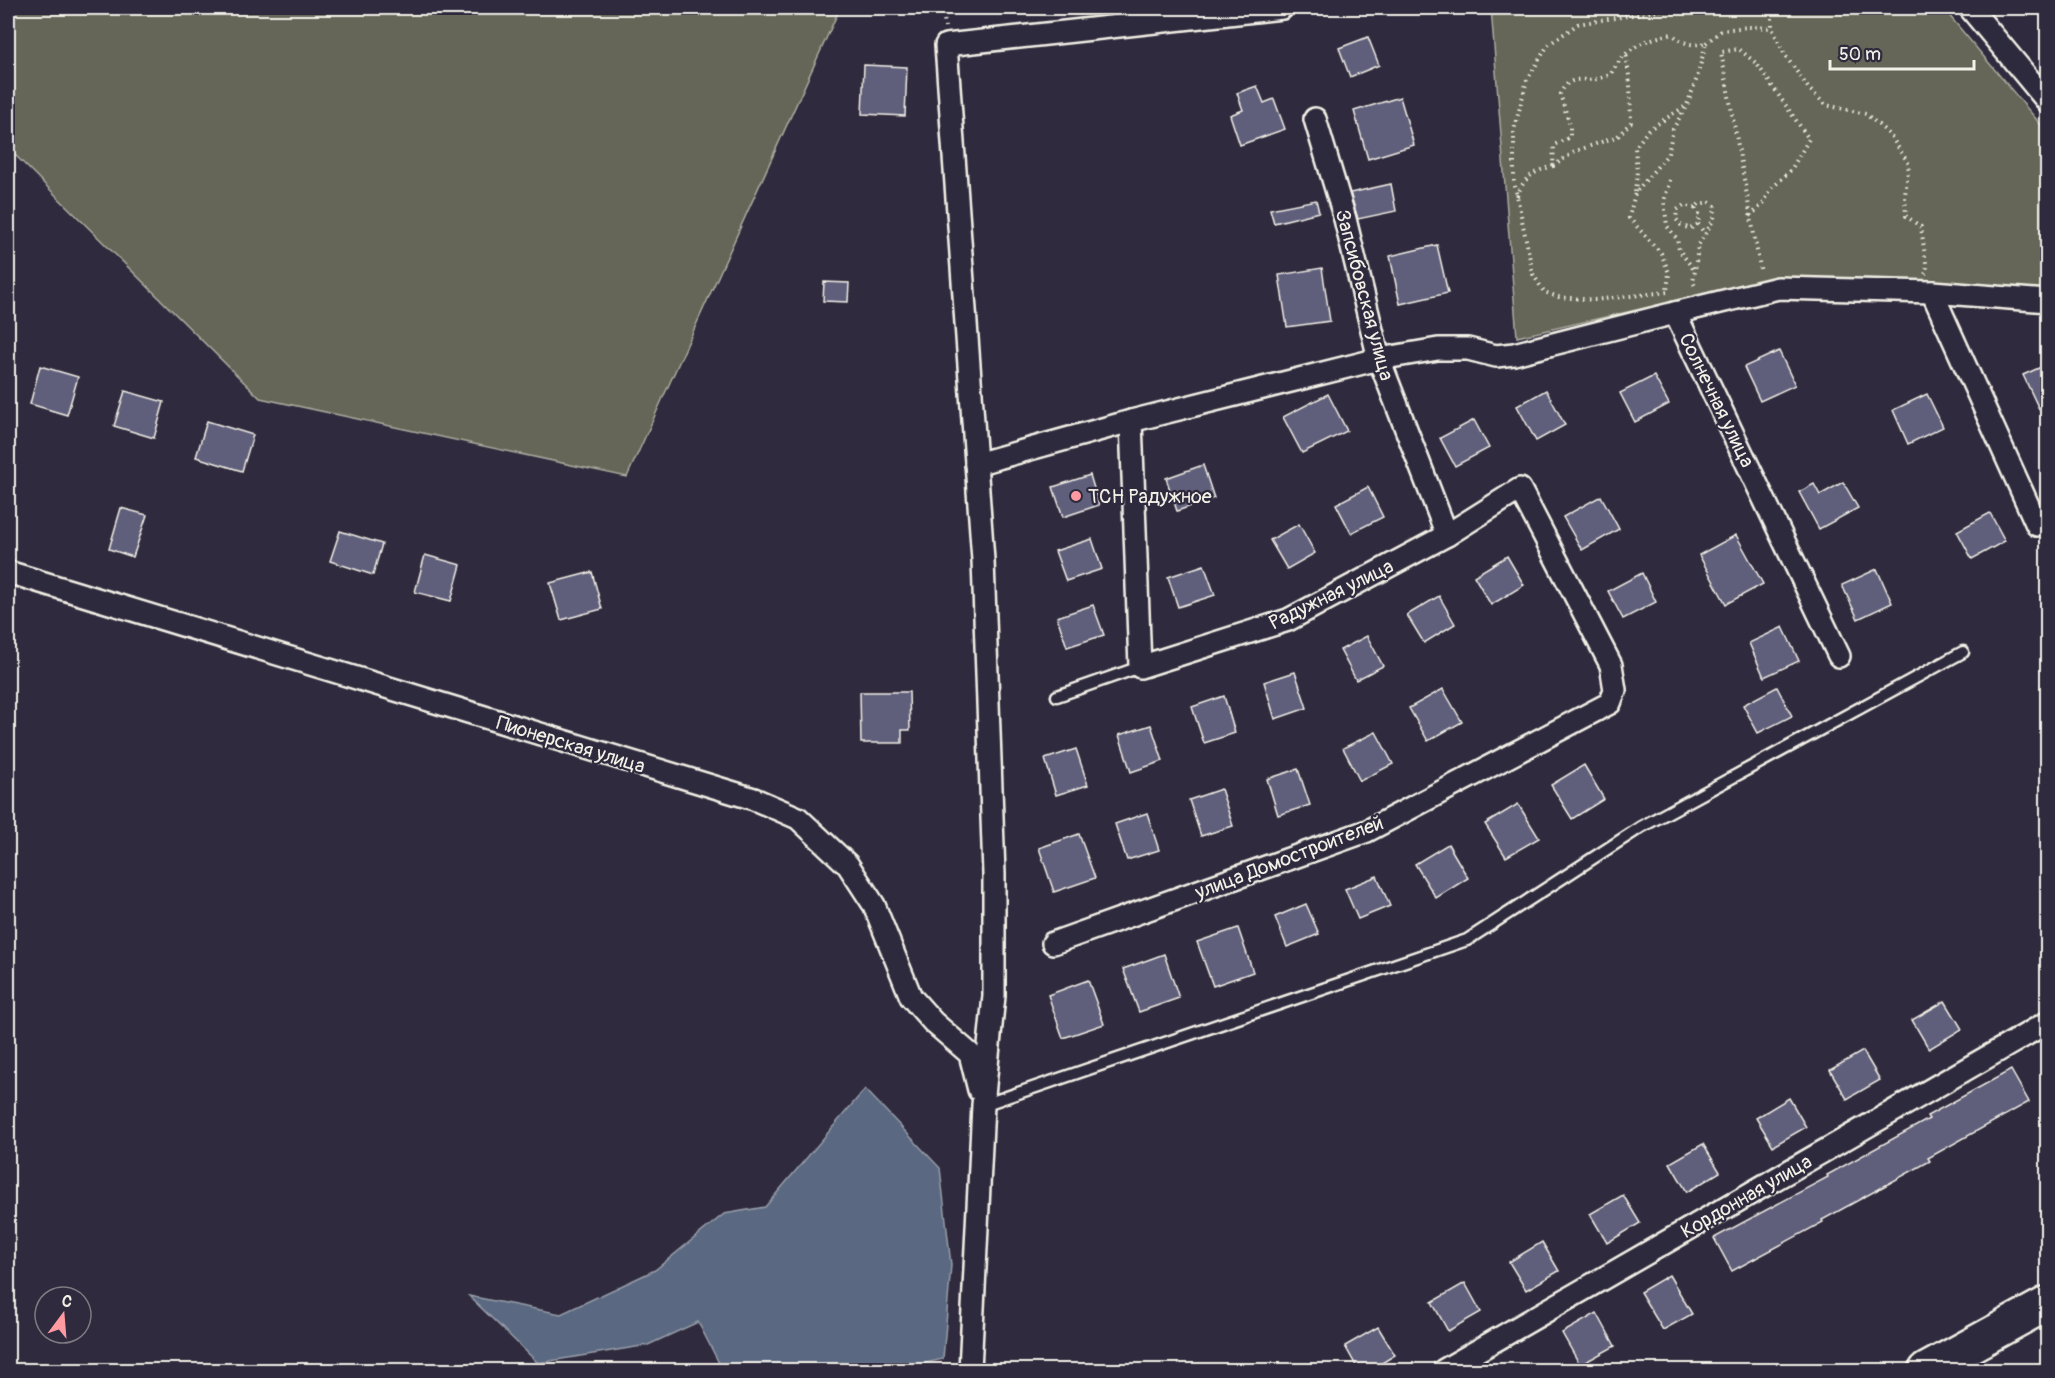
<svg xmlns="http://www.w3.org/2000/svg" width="2055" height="1378" viewBox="0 0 2055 1378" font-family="Pangolin,sans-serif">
<rect width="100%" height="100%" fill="#2f2a3d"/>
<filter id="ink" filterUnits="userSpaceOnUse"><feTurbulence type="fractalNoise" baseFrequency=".0167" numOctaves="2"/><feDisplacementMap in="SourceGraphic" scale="12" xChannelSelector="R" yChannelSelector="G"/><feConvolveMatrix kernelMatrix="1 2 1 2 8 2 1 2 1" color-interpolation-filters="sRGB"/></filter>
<g filter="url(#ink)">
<g fill="#656658" stroke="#acaca0" stroke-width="1.5">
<polygon points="8,8 840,8 627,477 260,398 8,148"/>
<polygon points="1491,8 1943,8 2047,132 2047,289 1840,279 1777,278 1517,337"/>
</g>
<polygon fill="#5a6881" stroke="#989faa" stroke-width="1.5" points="865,1089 940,1168 951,1265 943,1359 897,1370 731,1370 720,1365 698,1322 648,1345 538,1363 469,1296 561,1314 655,1270 724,1214 765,1207"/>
<g fill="#5f5e7c" stroke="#f4f1e8" stroke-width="1.5">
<polygon points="1368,37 1379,65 1350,77 1339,48"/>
<polygon points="864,65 907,67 905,116 862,114"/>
<polygon points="1257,86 1264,103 1274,99 1285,129 1240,145 1230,115 1243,110 1237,93"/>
<polygon points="1400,97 1414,145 1368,159 1354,111"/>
<polygon points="1391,184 1396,211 1358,219 1350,193"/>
<polygon points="1316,200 1319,212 1274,223 1270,209"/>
<polygon points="1437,245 1448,293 1400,304 1390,256"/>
<polygon points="1322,268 1330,321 1287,327 1279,275"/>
<polygon points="824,282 849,283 848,302 823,301"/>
<polygon points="1779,351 1795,385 1760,401 1744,367"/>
<polygon points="2048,364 2048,428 2023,375"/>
<polygon points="40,366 78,377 67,415 30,404"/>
<polygon points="1654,376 1669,404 1635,422 1620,393"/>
<polygon points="1546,390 1565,425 1536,441 1517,406"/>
<polygon points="125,391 164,402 154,438 114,426"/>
<polygon points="1328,394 1347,431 1302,453 1283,417"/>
<polygon points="1927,394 1943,427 1908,444 1893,410"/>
<polygon points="1474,420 1489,448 1455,466 1440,438"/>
<polygon points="207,421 253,435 242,471 196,457"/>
<polygon points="1203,465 1214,498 1177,511 1166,478"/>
<polygon points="1090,475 1099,505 1063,517 1053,487"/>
<polygon points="1843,482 1858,508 1819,529 1799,492 1814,484 1820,495"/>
<polygon points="1368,487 1383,517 1351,533 1336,504"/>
<polygon points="1601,496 1619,529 1582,550 1563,517"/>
<polygon points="121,508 147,515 133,557 109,549"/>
<polygon points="1990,513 2005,541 1972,559 1957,531"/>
<polygon points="1299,524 1315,553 1287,569 1270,540"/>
<polygon points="340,531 382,544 373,575 330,561"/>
<polygon points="1736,535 1763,584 1726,604 1699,555"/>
<polygon points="1092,539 1102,569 1066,581 1055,551"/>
<polygon points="425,555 461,565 451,601 415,592"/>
<polygon points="1507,556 1524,585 1491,605 1474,576"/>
<polygon points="1204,565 1215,595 1178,607 1168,577"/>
<polygon points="1877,569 1892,603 1858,619 1842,585"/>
<polygon points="592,572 602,609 561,620 550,583"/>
<polygon points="1642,573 1656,602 1623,619 1608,591"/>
<polygon points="1439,596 1455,624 1424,643 1407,615"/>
<polygon points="1093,605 1104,635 1067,647 1057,617"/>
<polygon points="1783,627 1799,661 1764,677 1749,643"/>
<polygon points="1367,636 1383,666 1356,680 1340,650"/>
<polygon points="1295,672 1307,708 1275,719 1264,682"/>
<polygon points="1777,687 1792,716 1758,733 1743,705"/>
<polygon points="1443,689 1462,722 1428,741 1409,708"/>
<polygon points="860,692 909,692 910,730 902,730 902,743 861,743"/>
<polygon points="1224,696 1235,733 1204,743 1192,707"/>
<polygon points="1151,725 1163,761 1131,772 1119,735"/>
<polygon points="1376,732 1393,764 1360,781 1343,748"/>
<polygon points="1076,749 1088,785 1056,795 1045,759"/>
<polygon points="1584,765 1604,799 1572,819 1551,785"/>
<polygon points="1298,769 1310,805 1278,815 1267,779"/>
<polygon points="1221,789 1233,826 1201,836 1189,800"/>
<polygon points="1518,804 1539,838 1506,857 1485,824"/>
<polygon points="1147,813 1159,850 1127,860 1115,824"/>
<polygon points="1079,834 1095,878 1054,892 1039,848"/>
<polygon points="1448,844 1468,878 1436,898 1415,864"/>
<polygon points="1377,876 1390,906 1358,919 1345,889"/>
<polygon points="1306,904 1319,934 1287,947 1275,917"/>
<polygon points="1238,928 1253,972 1213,986 1197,942"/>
<polygon points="1164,954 1179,998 1139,1012 1123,969"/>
<polygon points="1088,980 1104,1024 1063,1038 1048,995"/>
<polygon points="1945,1001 1962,1029 1929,1049 1912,1020"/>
<polygon points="1863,1051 1880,1080 1847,1099 1830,1070"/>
<polygon points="2011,1070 2029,1102 1928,1158 1930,1161 1822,1220 1823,1222 1732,1271 1714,1238 1828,1177 1827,1175 1929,1119 1927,1116"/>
<polygon points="1789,1098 1806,1127 1773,1146 1756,1118"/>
<polygon points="1703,1144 1720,1172 1687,1192 1670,1163"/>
<polygon points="1623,1195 1640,1223 1607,1243 1590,1214"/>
<polygon points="1542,1242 1559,1271 1526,1290 1509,1262"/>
<polygon points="1669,1275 1692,1314 1663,1330 1640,1292"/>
<polygon points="1465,1283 1481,1312 1448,1331 1432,1302"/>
<polygon points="1597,1313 1615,1346 1580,1365 1562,1333"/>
<polygon points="1378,1327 1395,1355 1369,1371 1359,1371 1345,1346"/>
</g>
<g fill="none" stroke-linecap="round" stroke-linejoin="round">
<g stroke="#f4f1e8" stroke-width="15">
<g id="service">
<polyline points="1057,696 1140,667"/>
<polyline points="983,1105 1467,940 1641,827 1963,652"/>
</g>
</g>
<g stroke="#f4f1e8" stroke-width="26">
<g id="minor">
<polyline points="1970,8 2048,102"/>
<polyline points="1315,119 1345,219 1379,359 1447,535"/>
<polyline points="1932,292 2037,525"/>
<polyline points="976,464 1131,421 1379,359 1438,349 1468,349 1496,356 1514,354 1675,313"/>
<polyline points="8,572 754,799 798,818 848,865 874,905 911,997 933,1022 970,1054 979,1090"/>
<polyline points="1839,656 1675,313 1778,288 1932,292 2048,301"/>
<polyline points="1053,943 1367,831 1610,703 1615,690 1611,665 1520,489 1447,535 1288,620 1140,667 1131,421"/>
<polyline points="970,1370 983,1105 994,996 994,874 983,560 946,45 1282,8"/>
<polyline points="1444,1370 2048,1022"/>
</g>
</g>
<g stroke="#f4f1e8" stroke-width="38">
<polyline id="primary" points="1926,1370 2048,1303"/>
</g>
<g stroke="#f4f1e8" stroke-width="4" stroke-dasharray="1.5 4.5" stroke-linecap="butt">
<polyline points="943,8 945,27"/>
<polyline points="1768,8 1772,11 1772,28 1785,55 1809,89 1826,105 1866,114 1890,135 1909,164 1905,195 1906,216 1921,227 1927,270 1925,274"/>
<polyline points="1706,43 1722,30 1748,27 1772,28"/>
<polyline points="1553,166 1576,151 1618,136 1631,122 1630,84 1626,52"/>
<polyline points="1670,180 1664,201 1667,226 1677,239 1679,250 1695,271 1693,282 1696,288"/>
<polyline points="1635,192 1637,172 1635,148 1648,130 1684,107"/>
<path d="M 1517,196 C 1525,176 1533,172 1553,166 L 1554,145 L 1570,137 L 1570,125 L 1560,94 C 1570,74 1579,82 1597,79 C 1602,78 1607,76 1611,74 C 1626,47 1643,40 1672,34 C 1684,44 1690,46 1706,43 L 1697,78 L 1687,105 L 1673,129 L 1668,154 L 1635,193 L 1629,218 L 1661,253 L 1669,273 L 1667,291"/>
<polyline points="1695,208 1684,205 1677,210 1676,219 1681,225 1690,229 1698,224 1700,215 1695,208 1699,204 1709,202 1715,206 1714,219 1698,246 1695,271"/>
<polyline points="1750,216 1763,204 1771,189 1791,170 1809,139 1757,64 1739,49 1721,52 1761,273"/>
<polyline points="1698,224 1705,234"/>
<polyline points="1667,292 1594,300 1559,297 1544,292 1533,274 1514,181 1514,130 1527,80 1548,45 1578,24 1674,8"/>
</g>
<use href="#service" stroke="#2f2a3d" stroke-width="10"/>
<use href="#minor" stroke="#2f2a3d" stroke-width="21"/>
<use href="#primary" stroke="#2f2a3d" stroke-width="33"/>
</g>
</g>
<circle fill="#ff9aa2" stroke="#2f2a3d" stroke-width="2" cx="1076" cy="496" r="6"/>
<g text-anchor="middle" stroke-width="4.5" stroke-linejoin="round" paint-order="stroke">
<g font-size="20" fill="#f4f1e8" stroke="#2f2a3d">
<text transform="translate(1365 295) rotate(75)" y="7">Запсибовская улица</text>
<text transform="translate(1717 400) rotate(64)" y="7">Солнечная улица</text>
<text transform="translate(1331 594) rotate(-26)" y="7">Радужная улица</text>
<text transform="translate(571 744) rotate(17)" y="7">Пионерская улица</text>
<text transform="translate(1289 857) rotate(-21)" y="7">улица Домостроителей</text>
<text transform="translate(1746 1196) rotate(-30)" y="7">Кордонная улица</text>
</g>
<g font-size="20" fill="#f4f1e8" stroke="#2f2a3d" text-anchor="start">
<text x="1088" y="503">ТСН Радужное</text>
</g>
</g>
<rect width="2055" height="1378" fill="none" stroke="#2f2a3d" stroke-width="30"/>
<rect x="15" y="15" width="2025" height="1348" fill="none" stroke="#f4f1e8" stroke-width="2" filter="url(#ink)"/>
<g transform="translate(63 1315) rotate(16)"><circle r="28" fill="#2f2a3d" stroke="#7e7a81" stroke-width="1.5"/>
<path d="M0-4.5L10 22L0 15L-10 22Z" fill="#ff9aa2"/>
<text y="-9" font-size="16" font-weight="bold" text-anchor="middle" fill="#f4f1e8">С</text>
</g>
<path d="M1830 60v9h144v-9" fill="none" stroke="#f4f1e8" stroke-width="3"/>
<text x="1839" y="60" font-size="18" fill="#f4f1e8" stroke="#2f2a3d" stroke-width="4.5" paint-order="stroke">50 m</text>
</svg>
